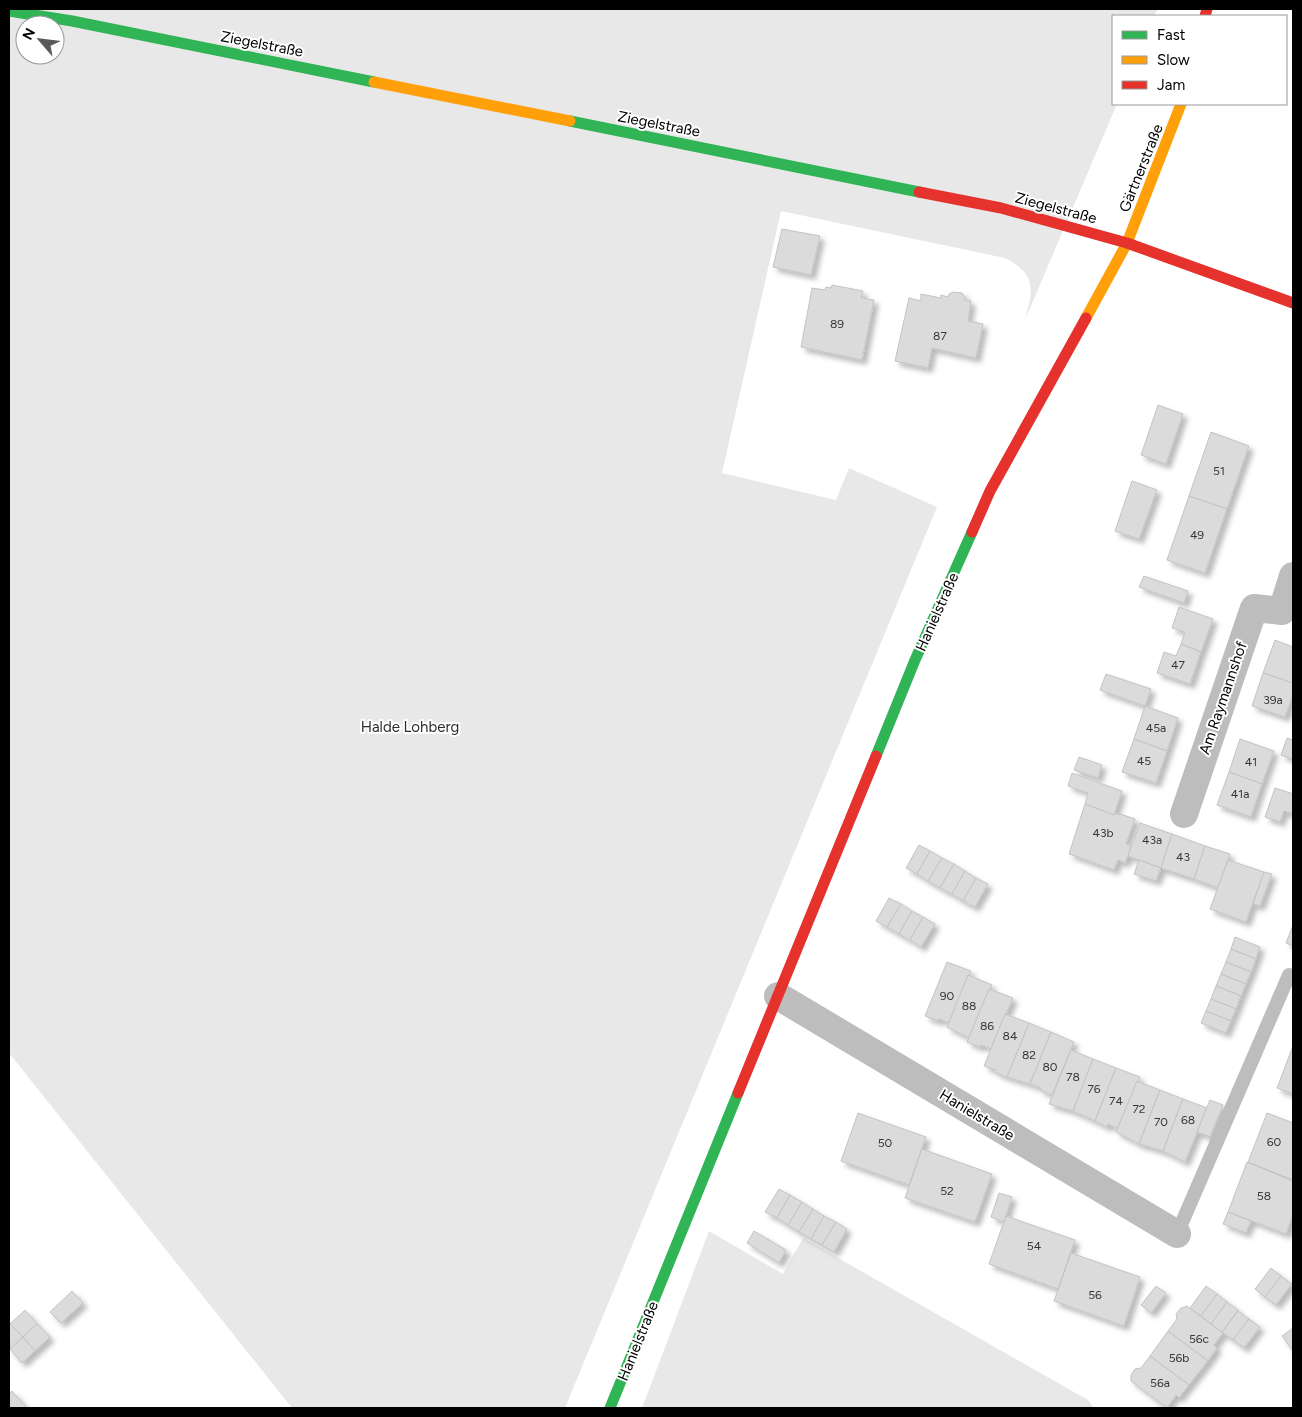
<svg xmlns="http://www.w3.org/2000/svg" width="1302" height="1417" viewBox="0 0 1302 1417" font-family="Figtree,sans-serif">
<defs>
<filter id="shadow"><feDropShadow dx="4.5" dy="4.5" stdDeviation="2.5" flood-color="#0004"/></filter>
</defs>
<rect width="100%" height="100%" fill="#fff"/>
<g fill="#e8e8e8" fill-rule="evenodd">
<path d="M 9,9 L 1158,9 L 1154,16 L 1113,16 L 1113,104 L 1117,104 L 1025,320 C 1033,290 1037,274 1005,258 L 781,211 L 722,473 L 836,500 L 849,468 L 937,507 L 565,1408 L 292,1408 L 9,1053 ZM 25,25 L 55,25 L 55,55 L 25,55 Z"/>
<polygon points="709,1231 783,1274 803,1238 1088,1400 1094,1408 642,1408"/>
</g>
<g fill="#dbdbdb" stroke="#c3c3c3" filter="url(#shadow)">
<polygon points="782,229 820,236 811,275 773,267"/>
<polygon points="832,285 863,291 861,298 874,300 862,360 801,347 812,288 825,290 826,287 831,288"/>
<polygon points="953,292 962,293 965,297 964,300 971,301 968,321 983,324 976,358 932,348 928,368 895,361 909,298 921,301 921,294 941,298 941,295 948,297 949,294"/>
<polygon points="1158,405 1183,414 1166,464 1141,455"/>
<polygon points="1211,432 1249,446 1227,509 1189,496"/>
<polygon points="1132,481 1157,490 1139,539 1115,531"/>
<polygon points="1189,496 1227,509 1205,573 1167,560"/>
<polygon points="1144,576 1188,591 1184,603 1139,587"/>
<polygon points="1179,607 1213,619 1201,652 1181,644 1185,632 1172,628"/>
<polygon points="1275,640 1293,647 1293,683 1263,673"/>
<polygon points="1181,644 1201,652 1190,684 1157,673 1164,652 1176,656"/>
<polygon points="1263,673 1293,683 1293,695 1285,717 1252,706"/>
<polygon points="1106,674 1151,689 1145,706 1100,690"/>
<polygon points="1145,706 1178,718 1167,751 1134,739"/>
<polygon points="1287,738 1293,740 1293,759 1281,755"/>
<polygon points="1134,739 1167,751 1156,783 1122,772"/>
<polygon points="1240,739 1274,751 1262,784 1229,772"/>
<polygon points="1079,757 1102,765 1098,778 1074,770"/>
<polygon points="1229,772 1262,784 1251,817 1217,805"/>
<polygon points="1072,773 1122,791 1114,815 1085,804 1088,793 1068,786"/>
<polygon points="1275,788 1293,794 1293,814 1284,811 1280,822 1265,817"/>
<polygon points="1085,804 1114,815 1114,813 1119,815 1120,814 1135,819 1126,844 1131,846 1128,856 1125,863 1118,860 1114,870 1069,854"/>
<polygon points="1140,823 1172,834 1161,868 1128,856"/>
<polygon points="1172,834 1205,846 1194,879 1161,868"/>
<polygon points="919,845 930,851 917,874 906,868"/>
<polygon points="1205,846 1230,854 1218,888 1194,879"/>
<polygon points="930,851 942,858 928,881 917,874"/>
<polygon points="942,858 954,864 940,888 928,881"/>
<polygon points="1139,860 1161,868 1156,881 1134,874"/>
<polygon points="1228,860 1264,872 1246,922 1210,909"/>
<polygon points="954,864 965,871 952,894 940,888"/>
<polygon points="965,871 976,878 963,901 952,894"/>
<polygon points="1264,872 1272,874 1260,906 1253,904"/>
<polygon points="976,878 988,884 975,907 963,901"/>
<polygon points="889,898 901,904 887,927 876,921"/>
<polygon points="901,904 912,911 899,934 887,927"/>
<polygon points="912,911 923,917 910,940 899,934"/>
<polygon points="923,917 935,924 921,947 910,940"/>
<polygon points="1293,925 1293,946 1286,943"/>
<polygon points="1235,937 1260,947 1256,959 1231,949"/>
<polygon points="1231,949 1256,959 1251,972 1226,962"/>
<polygon points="947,962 971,971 949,1023 939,1019 938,1021 925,1016"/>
<polygon points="1226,962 1251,972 1246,984 1221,974"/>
<polygon points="1221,974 1246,984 1241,996 1216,986"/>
<polygon points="968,975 992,985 969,1038 947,1027"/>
<polygon points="1216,986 1241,996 1236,1009 1211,999"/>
<polygon points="989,989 1013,998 991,1049 981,1045 980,1047 967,1042"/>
<polygon points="1211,999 1236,1009 1231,1021 1206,1011"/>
<polygon points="1206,1011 1231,1021 1226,1033 1201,1023"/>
<polygon points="1005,1014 1029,1023 1007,1077 995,1072 995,1070 984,1066"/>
<polygon points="1029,1023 1051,1032 1030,1084 1007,1077"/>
<polygon points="1051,1032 1074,1042 1052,1095 1040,1090 1041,1088 1030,1084"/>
<polygon points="1293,1046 1293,1094 1277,1088"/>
<polygon points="1071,1050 1093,1059 1073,1111 1049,1104"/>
<polygon points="1093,1059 1116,1068 1095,1121 1073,1111"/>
<polygon points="1116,1068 1140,1077 1118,1129 1108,1124 1107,1127 1095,1121"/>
<polygon points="1137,1081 1160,1090 1139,1144 1116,1132"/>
<polygon points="1160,1090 1183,1099 1163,1151 1139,1144"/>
<polygon points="1183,1099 1207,1108 1185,1162 1163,1151"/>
<polygon points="1210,1100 1223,1105 1210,1137 1197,1132"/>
<polygon points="858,1113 926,1137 909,1185 841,1161"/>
<polygon points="1267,1113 1293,1123 1293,1180 1248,1162"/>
<polygon points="922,1149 992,1174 975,1222 905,1198"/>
<polygon points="1247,1162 1293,1181 1293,1215 1286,1234 1228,1212"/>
<polygon points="779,1189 790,1195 777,1218 765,1212"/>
<polygon points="999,1193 1012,1197 1004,1222 991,1217"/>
<polygon points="790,1195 802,1202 788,1225 777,1218"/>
<polygon points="802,1202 813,1209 799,1232 788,1225"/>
<polygon points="813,1209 824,1216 811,1239 799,1232"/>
<polygon points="1228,1212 1251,1221 1246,1233 1223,1224"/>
<polygon points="824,1216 836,1222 822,1245 811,1239"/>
<polygon points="1006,1216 1075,1240 1058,1289 989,1264"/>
<polygon points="836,1222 847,1229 834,1252 822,1245"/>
<polygon points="754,1231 786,1250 779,1263 747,1243"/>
<polygon points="1071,1253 1140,1277 1124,1326 1054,1301"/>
<polygon points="1271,1268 1281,1276 1265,1297 1255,1289"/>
<polygon points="1281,1276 1292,1284 1276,1305 1265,1297"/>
<polygon points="1156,1286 1166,1293 1151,1313 1141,1305"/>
<polygon points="1206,1286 1217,1294 1201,1316 1190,1308"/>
<polygon points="72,1291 83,1303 61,1323 50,1312"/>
<polygon points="1217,1294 1227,1302 1211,1324 1201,1316"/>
<polygon points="1227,1302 1238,1310 1222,1332 1211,1324"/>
<polygon points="1187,1306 1223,1333 1214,1345 1217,1348 1208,1361 1168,1331 1177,1319 1176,1314 1181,1308"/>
<polygon points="25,1310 37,1324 23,1337 10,1324"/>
<polygon points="1238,1311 1249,1319 1233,1340 1222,1332"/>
<polygon points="1249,1319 1260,1327 1244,1348 1233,1340"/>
<polygon points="10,1324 23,1337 10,1349 9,1325"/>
<polygon points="37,1324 50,1337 35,1351 23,1337"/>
<polygon points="1293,1328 1293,1351 1282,1336"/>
<polygon points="1168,1331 1208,1361 1189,1385 1150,1356"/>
<polygon points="23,1337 35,1351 22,1363 10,1349"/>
<polygon points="1150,1356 1189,1385 1179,1398 1176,1395 1167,1408 1131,1381 1131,1375 1135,1369 1141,1368"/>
<polygon points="12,1391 27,1408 9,1408 9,1394"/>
</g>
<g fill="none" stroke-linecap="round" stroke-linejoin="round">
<polyline stroke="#bdbdbd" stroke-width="14" points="1177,1234 1289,975"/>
<g stroke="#bdbdbd" stroke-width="28">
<polyline points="1184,814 1254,608 1282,611 1293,576"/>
<polyline points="778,996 1177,1234"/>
</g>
<g stroke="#30b455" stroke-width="11">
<polyline points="9,11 72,21 374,82"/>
<polyline points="570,121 919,192"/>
<polyline points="876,756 915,660 972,532"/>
<polyline points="610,1408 738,1093"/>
</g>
<g stroke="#ff9f0a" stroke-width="11">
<polyline points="374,82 570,121"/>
<polyline points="1086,318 1127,243 1181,104"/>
</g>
<g stroke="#e5322d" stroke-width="11">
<polyline points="1205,16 1207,9"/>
<polyline points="919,192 1001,208 1127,243 1293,303"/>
<polyline points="972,532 990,491 1086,318"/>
<polyline points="738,1093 876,756"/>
</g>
</g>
<g text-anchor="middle" stroke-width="4" stroke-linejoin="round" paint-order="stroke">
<g font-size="12" fill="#373737">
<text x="837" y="328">89</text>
<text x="940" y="340">87</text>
<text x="1219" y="475">51</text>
<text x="1197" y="539">49</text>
<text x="1178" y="669">47</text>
<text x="1273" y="704">39a</text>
<text x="1156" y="732">45a</text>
<text x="1144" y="765">45</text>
<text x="1251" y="766">41</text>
<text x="1240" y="798">41a</text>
<text x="1103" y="837">43b</text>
<text x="1152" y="844">43a</text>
<text x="1183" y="861">43</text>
<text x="947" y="1000">90</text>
<text x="969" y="1010">88</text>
<text x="987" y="1030">86</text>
<text x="1010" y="1040">84</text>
<text x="1029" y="1059">82</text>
<text x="1050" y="1071">80</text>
<text x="1073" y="1081">78</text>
<text x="1094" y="1093">76</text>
<text x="1116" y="1105">74</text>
<text x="1139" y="1113">72</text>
<text x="1188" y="1124">68</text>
<text x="1161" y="1126">70</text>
<text x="1274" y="1146">60</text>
<text x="885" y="1147">50</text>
<text x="947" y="1195">52</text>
<text x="1264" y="1200">58</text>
<text x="1034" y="1250">54</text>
<text x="1095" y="1299">56</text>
<text x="1199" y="1343">56c</text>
<text x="1179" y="1362">56b</text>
<text x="1160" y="1387">56a</text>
</g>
<g font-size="15" fill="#000" stroke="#fff">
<text transform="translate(262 44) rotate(11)" y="5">Ziegelstraße</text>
<text transform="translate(659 124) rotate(11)" y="5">Ziegelstraße</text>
<text transform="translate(1141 168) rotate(-68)" y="5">Gärtnerstraße</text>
<text transform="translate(1056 208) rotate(15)" y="5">Ziegelstraße</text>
<text transform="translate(937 612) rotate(-66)" y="5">Hanielstraße</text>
<text transform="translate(1223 698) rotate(-71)" y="5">Am Raymannshof</text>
<text transform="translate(977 1115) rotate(31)" y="5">Hanielstraße</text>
<text transform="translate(638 1341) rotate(-68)" y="5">Hanielstraße</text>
</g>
<g font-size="15" fill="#2c2c2c" stroke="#fff">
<text x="410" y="732">Halde Lohberg</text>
</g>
</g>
<rect width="1302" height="1417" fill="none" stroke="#000000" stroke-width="20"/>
<rect x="1112" y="15" width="175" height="90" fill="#ffffff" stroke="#999999"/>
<rect x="1122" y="31" width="25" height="8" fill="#30b455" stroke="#999999"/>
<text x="1157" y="40" font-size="15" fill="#000000">Fast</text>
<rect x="1122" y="56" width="25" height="8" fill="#ff9f0a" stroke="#999999"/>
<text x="1157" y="65" font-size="15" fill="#000000">Slow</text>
<rect x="1122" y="81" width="25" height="8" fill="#e5322d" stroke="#999999"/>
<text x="1157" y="90" font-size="15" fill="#000000">Jam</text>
<g transform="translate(40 40) rotate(298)"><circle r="24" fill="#ffffff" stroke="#999999"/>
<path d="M0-4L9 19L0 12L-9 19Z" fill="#595959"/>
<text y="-8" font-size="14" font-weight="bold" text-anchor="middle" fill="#000000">N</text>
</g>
</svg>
